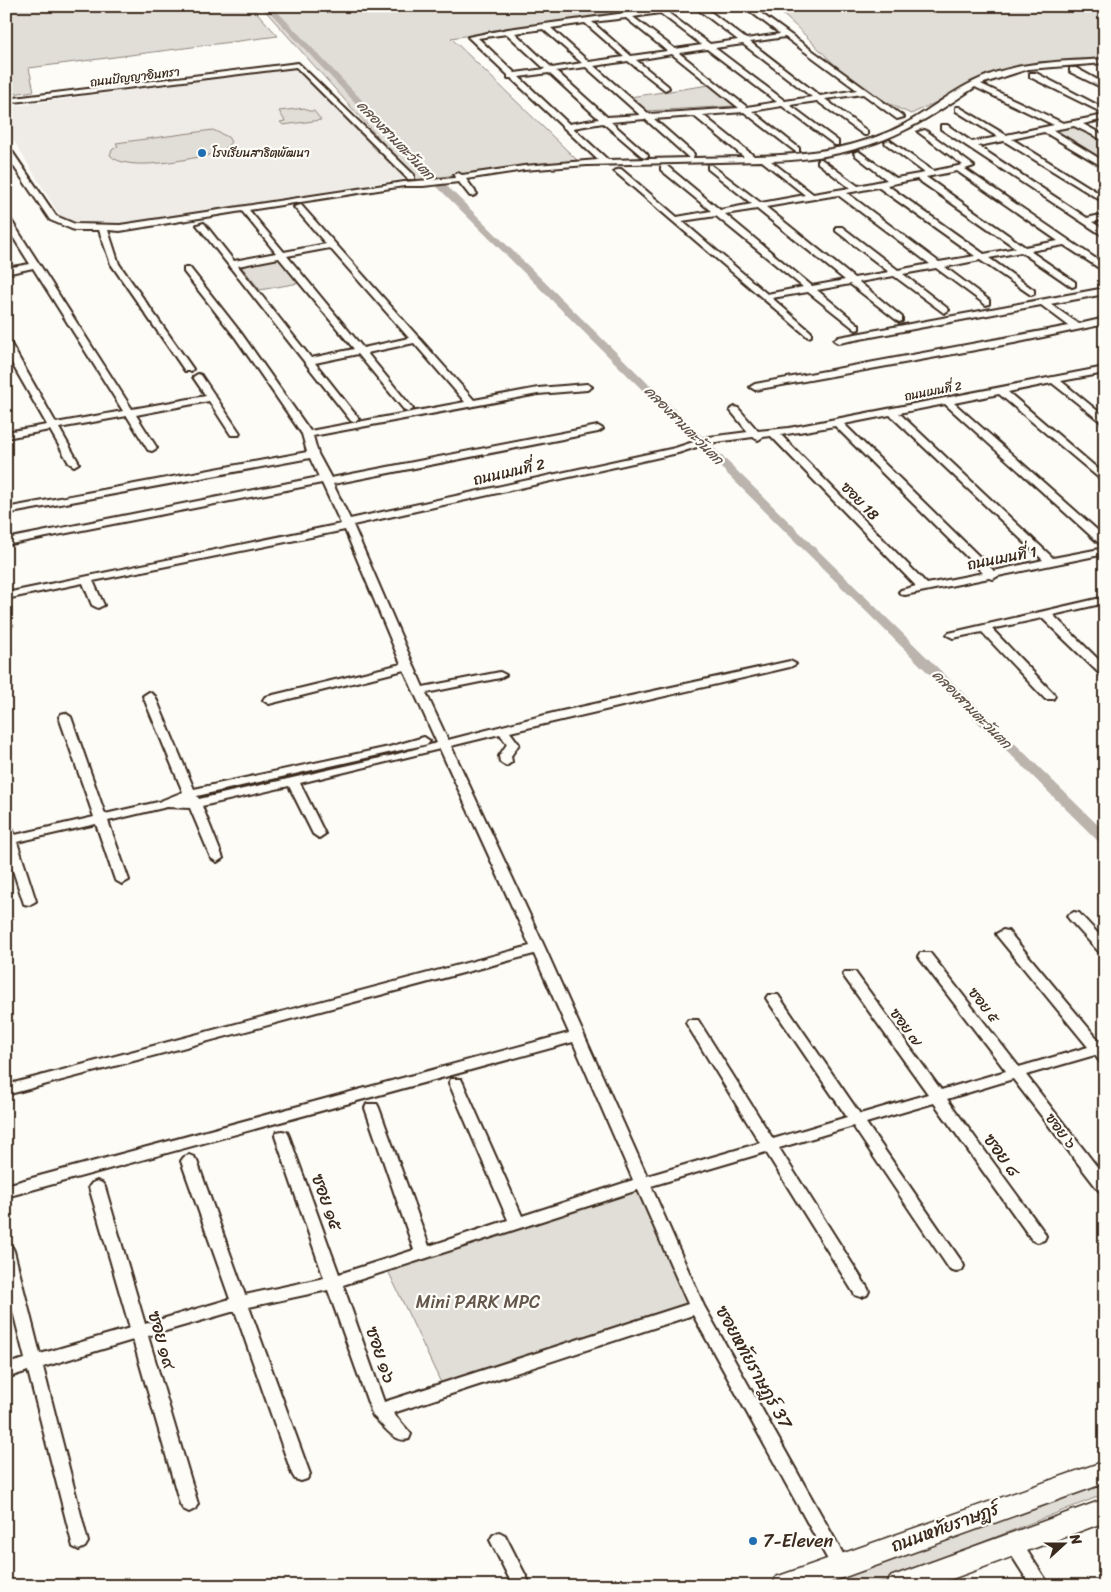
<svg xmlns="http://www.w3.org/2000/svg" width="1111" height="1592" viewBox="0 0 1111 1592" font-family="Sriracha,'Playpen Sans Thai',sans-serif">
<rect width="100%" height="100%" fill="#fdfcf7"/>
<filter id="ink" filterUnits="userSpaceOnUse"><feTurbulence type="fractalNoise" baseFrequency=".02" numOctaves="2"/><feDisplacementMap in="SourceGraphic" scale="10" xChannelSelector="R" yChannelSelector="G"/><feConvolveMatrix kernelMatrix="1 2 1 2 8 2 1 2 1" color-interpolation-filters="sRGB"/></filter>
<g filter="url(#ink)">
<polygon fill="#efece7" points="295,68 409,178 124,224 93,227 73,223 60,216 6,128 6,107"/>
<g fill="#e1ded7" stroke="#8e847a">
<polygon points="6,6 251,6 278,36 29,68 34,91 6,95"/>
<polygon points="261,6 676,6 451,38 577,160 416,180"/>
<path d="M 772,6 L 1105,6 L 1105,61 L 1027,67 L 975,84 L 911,114 C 882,102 853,82 831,61 C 811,42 795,23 772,6 Z"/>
<polygon points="709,85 735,106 646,111 630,97"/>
<polygon points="305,108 308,111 314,111 321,120 283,125 280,122 285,121 279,111"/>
<polygon points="1076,126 1105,142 1105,162 1055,131"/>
<path d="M 213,130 L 228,137 L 231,142 L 223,151 L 214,154 C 192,158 126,174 110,155 L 112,150 L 118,146 L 116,143 Z"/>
<polygon points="279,259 299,283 260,290 241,266"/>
<polygon points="638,1185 695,1302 442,1385 383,1260"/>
<polygon points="1105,1478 1105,1494 871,1586 809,1586"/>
</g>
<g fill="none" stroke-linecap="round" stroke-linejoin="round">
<polygon fill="#bbb4ad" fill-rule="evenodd" points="264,6 272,6 404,144 1105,832 1105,844 1100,843 398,148"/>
<g stroke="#3b2a1e" stroke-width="4">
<g id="street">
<path d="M 677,6 L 703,6 L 746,39 L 780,34 L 743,6 L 751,6 L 904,117 L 897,119 L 863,94 L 825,99 L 867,131 L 867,135 L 864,135 L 817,101 L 790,105 L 838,141 L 838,145 L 835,145 L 782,106 L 752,111 L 799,148 L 799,152 L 796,152 L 744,112 L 703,115 L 754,156 C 806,155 859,149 905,124 C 930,110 952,91 977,80 C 1016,61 1062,62 1105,59 L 1105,63 L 1028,69 L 981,84 L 1063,123 L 1105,115 L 1105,119 L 1083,124 L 1105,136 L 1105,141 L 1074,126 L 1053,130 L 1105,162 L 1105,168 L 1044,132 L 1012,139 L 1105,197 L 1105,203 L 1004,141 L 978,146 L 1087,218 L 1105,214 L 1105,219 L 1092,222 L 1105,230 L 1105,237 L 941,129 L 941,125 L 947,125 L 972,142 L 998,137 L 956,111 L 956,107 L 959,107 L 1006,135 L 1054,125 L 975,87 C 954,101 932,116 909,128 C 867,150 818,160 771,161 L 813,194 L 850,188 L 818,163 L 818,159 L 821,159 L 858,186 L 887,180 L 855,155 L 854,153 L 858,151 L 896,178 L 925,173 L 886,144 L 885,142 L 889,140 L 933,171 L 963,165 L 918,132 L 925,130 L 974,166 L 965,169 L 1105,265 L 1105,272 L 1064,245 L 1030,251 L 1075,282 L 1075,286 L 1072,287 L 1021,252 L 989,258 L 1034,290 L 1034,294 L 1031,295 L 980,260 L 945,267 L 989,300 L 989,304 L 986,305 L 936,268 L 903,274 L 947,308 L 949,310 L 944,313 L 894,276 L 859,282 L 902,317 L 902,321 L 899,322 L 850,284 L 817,290 L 859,325 L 859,329 L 856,330 L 808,292 L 772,298 L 811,332 L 811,336 L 808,337 L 614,171 L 621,169 L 677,217 L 711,211 L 661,170 L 661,166 L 667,166 L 720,210 L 752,204 L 708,169 L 708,165 L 711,165 L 761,203 L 805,195 L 762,161 L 587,165 L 524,170 L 466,179 L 477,194 L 473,196 L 470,196 L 459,182 L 423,186 L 404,186 L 249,210 L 284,252 L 326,244 L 294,207 L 301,205 L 474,400 L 538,388 L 587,384 L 592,387 L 587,390 L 538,394 L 313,436 L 318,454 L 331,478 L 598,426 L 603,429 L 598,432 L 333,484 L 350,519 L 675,448 L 709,437 L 748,432 L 730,410 L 735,407 L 738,408 L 758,431 L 789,428 L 1105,367 L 1105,373 L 1061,381 L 1105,417 L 1105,425 L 1052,383 L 1008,392 L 1105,475 L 1105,483 L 999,394 L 954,403 L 1105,537 L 1105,546 L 1101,545 L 945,404 L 899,413 L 1053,558 L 1105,548 L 1105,554 L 998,576 L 993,579 L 989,578 L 905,595 L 901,594 L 899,592 L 901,590 L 916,586 L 771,436 L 763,437 L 758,440 L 753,437 L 709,443 L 678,453 L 353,525 L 423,687 L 500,672 L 506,675 L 500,678 L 426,693 L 448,740 L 553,713 L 790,661 L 796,664 L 790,667 L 510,732 L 519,744 L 511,756 L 512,762 L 506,766 L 500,762 L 499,756 L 507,744 L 500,734 L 451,746 L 545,948 L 647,1176 L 760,1143 L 686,1023 L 688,1020 L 698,1020 L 773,1139 L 847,1117 L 768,1001 L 766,998 L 768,995 L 778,995 L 860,1114 L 928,1094 L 845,978 L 843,975 L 845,972 L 855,972 L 941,1090 L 1006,1071 L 920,959 L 918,956 L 920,953 L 930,953 L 1019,1067 L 1088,1047 L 998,937 L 996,934 L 1003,930 L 1008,931 L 1101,1043 L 1105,1042 L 1105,1063 L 1100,1062 L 1095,1055 L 1026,1075 L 1105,1177 L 1105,1194 L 1100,1192 L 1013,1079 L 947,1099 L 1044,1232 L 1046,1236 L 1044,1240 L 1038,1242 L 1032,1240 L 934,1103 L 866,1123 L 962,1262 L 964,1266 L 962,1270 L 956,1272 L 950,1270 L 853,1126 L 779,1148 L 867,1287 L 869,1291 L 867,1295 L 861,1297 L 855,1295 L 766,1152 L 651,1186 L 704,1306 L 846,1559 L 849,1565 L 846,1571 L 840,1573 L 834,1571 L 693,1315 L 393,1413 L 411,1434 L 409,1439 C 395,1444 383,1425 373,1416 L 371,1411 L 328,1290 L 249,1307 L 310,1474 L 307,1479 L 301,1481 L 295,1479 L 292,1474 L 235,1311 L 148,1336 L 198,1504 L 195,1509 L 189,1512 L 183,1509 L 180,1504 L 133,1340 L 43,1367 L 88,1542 L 85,1547 L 79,1550 L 73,1547 L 28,1371 L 6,1378 L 6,1364 L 25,1359 L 6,1284 L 6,1245 L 12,1247 L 14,1251 L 40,1354 L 130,1328 L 89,1187 L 92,1183 L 97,1181 L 102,1183 L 105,1187 L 145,1324 L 230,1299 L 181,1161 L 184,1157 L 189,1155 L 194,1157 L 197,1161 L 245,1295 L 324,1278 L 275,1136 L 277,1132 L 282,1131 L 287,1132 L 289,1136 L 339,1274 L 414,1250 L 365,1108 L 367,1104 L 377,1104 L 379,1108 L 429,1246 L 508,1220 L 449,1083 L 451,1079 L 461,1079 L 463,1083 L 522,1216 L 633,1180 L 573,1042 L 6,1197 L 6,1185 L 569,1033 L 534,954 L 6,1095 L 6,1085 L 530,946 L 440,749 L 300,783 L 325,834 L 319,838 L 313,834 L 289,786 L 202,806 L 223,858 L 217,862 L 211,858 L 190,808 L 167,807 L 108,821 L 129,880 L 122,884 L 115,880 L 96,824 L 17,842 L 36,901 L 29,905 L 24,904 L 6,849 L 6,824 L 10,825 L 15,835 L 94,817 L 59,717 L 61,714 L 65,713 L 71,717 L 105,814 L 158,802 L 183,792 L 143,696 L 149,692 L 155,696 L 194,789 L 389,747 L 424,737 L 430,741 L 428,744 L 197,796 L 199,799 L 394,755 L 437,743 L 404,670 L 269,704 L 263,700 L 265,697 L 401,664 L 345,530 L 93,581 L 104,605 L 98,608 L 92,605 L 83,583 L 6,599 L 6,593 L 341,524 L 322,483 L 6,545 L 6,539 L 319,477 L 310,458 L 6,514 L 6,508 L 307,452 L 302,434 L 235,337 L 184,272 L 184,268 L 190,268 L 241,333 L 310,431 L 465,402 L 414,343 L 367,353 L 413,409 L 408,412 L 405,411 L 358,354 L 315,363 L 359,419 L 354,422 L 351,421 L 197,225 L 204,223 L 234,261 L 276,253 L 242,211 L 120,231 L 108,230 L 119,264 L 193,369 L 191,371 L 185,371 L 111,264 L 99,230 L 74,230 L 50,220 L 6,155 L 6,147 L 9,147 L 56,216 L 75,224 L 120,225 L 404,182 L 455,178 L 454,175 L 458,173 L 462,175 L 524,166 L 598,160 L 511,78 L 508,78 L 508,75 L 468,37 L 508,29 ZM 696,8 L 738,40 L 710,44 L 667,12 ZM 660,13 L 702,45 L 675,49 L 633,17 ZM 626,18 L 667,51 L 631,56 L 592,22 ZM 585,23 L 624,57 L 589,62 L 551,28 ZM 543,29 L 582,63 L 552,68 L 515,33 ZM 507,34 L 545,69 L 515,73 L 478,38 ZM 785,37 L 857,90 L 820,96 L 750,42 ZM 743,44 L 812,97 L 785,101 L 715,48 ZM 707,49 L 777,102 L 747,107 L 679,53 ZM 672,54 L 739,108 L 649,114 L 594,66 L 628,61 L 665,90 L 669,88 L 668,86 L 636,60 ZM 586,67 L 640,115 L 607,117 L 556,71 ZM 549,73 L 599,119 L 569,124 L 519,77 ZM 694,116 L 744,157 L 693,158 L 694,154 L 654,119 ZM 645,119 L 689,158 L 608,160 L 573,128 L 603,123 L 644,158 L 648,156 L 647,154 L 611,122 ZM 957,171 L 1058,241 L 1025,247 L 926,177 ZM 917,179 L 1016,248 L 984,254 L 887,185 ZM 878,187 L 975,256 L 939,262 L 847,193 ZM 838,195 L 930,264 L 898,270 L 842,227 L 836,227 L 836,231 L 889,272 L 854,278 L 766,207 ZM 757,209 L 845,280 L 812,286 L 725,214 ZM 716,216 L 803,287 L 767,294 L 682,221 ZM 330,248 L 409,338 L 363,348 L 287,256 ZM 279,258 L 354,349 L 311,358 L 238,266 ZM 890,415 L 1043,560 L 994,571 L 844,424 ZM 835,426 L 983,573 L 927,584 L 781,435 ZM 638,1190 L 688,1304 L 384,1402 L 343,1285 Z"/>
<polygon points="298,63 414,175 414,179 408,179 296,67 6,103 6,99"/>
<polygon points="1070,68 1076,68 1105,84 1105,89 1070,72"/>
<polygon points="1030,73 1036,73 1105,109 1105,114 1030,77"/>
<polygon points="6,217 9,217 132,409 206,396 193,377 198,374 201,375 240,433 239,435 231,435 209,401 136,415 157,448 152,451 148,450 127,416 59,428 79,463 74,466 69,463 50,430 6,438 6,432 47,425 6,353 6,341 11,344 56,423 123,411 33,268 6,274 6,268 30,264 6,226"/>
<polygon points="1105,288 1105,294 1050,304 1079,324 1105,318 1105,324 1014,343 755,390 750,387 755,384 1069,326 1041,305 839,343 834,340 839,337"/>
<polygon points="1105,597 1105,603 1053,615 1105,666 1105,676 1101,675 1042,618 992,629 1053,693 1055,696 1053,699 1045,699 982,632 953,638 947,635 949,633"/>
<polygon points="6,622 12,625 10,628 6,629"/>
<polygon points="1074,912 1079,913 1105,941 1105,954 1100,953 1069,919 1067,916"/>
<polygon points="499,1532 505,1535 531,1586 513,1586 490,1540 493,1535"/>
<polygon points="1014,1537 1020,1540 1050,1586 1031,1586 1005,1545 1008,1540"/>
</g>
</g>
<g stroke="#3b2a1e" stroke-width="3">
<g id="secondary">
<polygon points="1105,1461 1105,1483 820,1586 773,1586 776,1577"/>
<polygon points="1105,1499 1105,1522 933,1586 887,1586 890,1577"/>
</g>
</g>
<use href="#street" fill="#fdfcf7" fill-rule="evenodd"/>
<use href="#secondary" fill="#fdfcf7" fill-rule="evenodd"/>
</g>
</g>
<g fill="#1f6fb2" stroke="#fdfcf7" stroke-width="2">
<circle cx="202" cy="153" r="5"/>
<circle cx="753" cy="1541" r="5"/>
</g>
<g text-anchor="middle" stroke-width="4.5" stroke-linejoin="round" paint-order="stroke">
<g font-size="12" fill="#3b2a1e" stroke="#fdfcf7">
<text transform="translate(135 77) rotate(-7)" y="4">ถนนปัญญาอินทรา</text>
<text transform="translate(933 391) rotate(-11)" y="4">ถนนเมนที่ 2</text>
</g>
<g font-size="12" fill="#3b2a1e" stroke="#fdfcf7" text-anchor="start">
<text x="212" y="157">โรงเรียนสาธิตพัฒนา</text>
</g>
<g font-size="14" font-style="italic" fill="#615349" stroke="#fdfcf7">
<text transform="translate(396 140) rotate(46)" y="5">คลองสามตะวันตก</text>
<text transform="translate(684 425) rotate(45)" y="5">คลองสามตะวันตก</text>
<text transform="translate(972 709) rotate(45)" y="5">คลองสามตะวันตก</text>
</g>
<g font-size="15" fill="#3b2a1e" stroke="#fdfcf7">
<text transform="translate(509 472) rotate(-13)" y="5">ถนนเมนที่ 2</text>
<text transform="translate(860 501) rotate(46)" y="5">ซอย 18</text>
<text transform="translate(1002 558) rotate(-11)" y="5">ถนนเมนที่ 1</text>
<text transform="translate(984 1005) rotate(52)" y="5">ซอย ๕</text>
<text transform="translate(906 1027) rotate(54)" y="5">ซอย ๗</text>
<text transform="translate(1061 1131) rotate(53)" y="5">ซอย ๖</text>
</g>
<g font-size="18" fill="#3b2a1e" stroke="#fdfcf7">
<text transform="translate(1002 1155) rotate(54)" y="6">ซอย ๘</text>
<text transform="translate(327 1202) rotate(70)" y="6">ซอย ๑๕</text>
<text transform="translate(162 1340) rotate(74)" y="6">ซอย ๑๙</text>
<text transform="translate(381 1355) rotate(71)" y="6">ซอย ๑๖</text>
<text transform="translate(754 1367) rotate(61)" y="6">ซอยหทัยราษฎร์ 37</text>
<text transform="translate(945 1527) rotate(-20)" y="6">ถนนหทัยราษฎร์</text>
</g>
<g font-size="18" fill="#64574c" stroke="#fdfcf7">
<text x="478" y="1308">Mini PARK MPC</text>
</g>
<g font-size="18" fill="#3b2a1e" stroke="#fdfcf7" text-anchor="start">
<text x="763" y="1547">7-Eleven</text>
</g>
</g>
<rect width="1111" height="1592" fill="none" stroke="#fdfcf7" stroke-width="25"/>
<rect x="12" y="12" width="1086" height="1567" fill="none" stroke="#3b2a1e" stroke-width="2" filter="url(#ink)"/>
<g transform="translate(1064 1544) rotate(69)" stroke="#fdfcf7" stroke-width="4" paint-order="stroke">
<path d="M0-4L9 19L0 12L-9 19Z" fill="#3b2a1e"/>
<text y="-8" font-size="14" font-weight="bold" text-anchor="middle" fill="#3b2a1e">N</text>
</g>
</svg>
